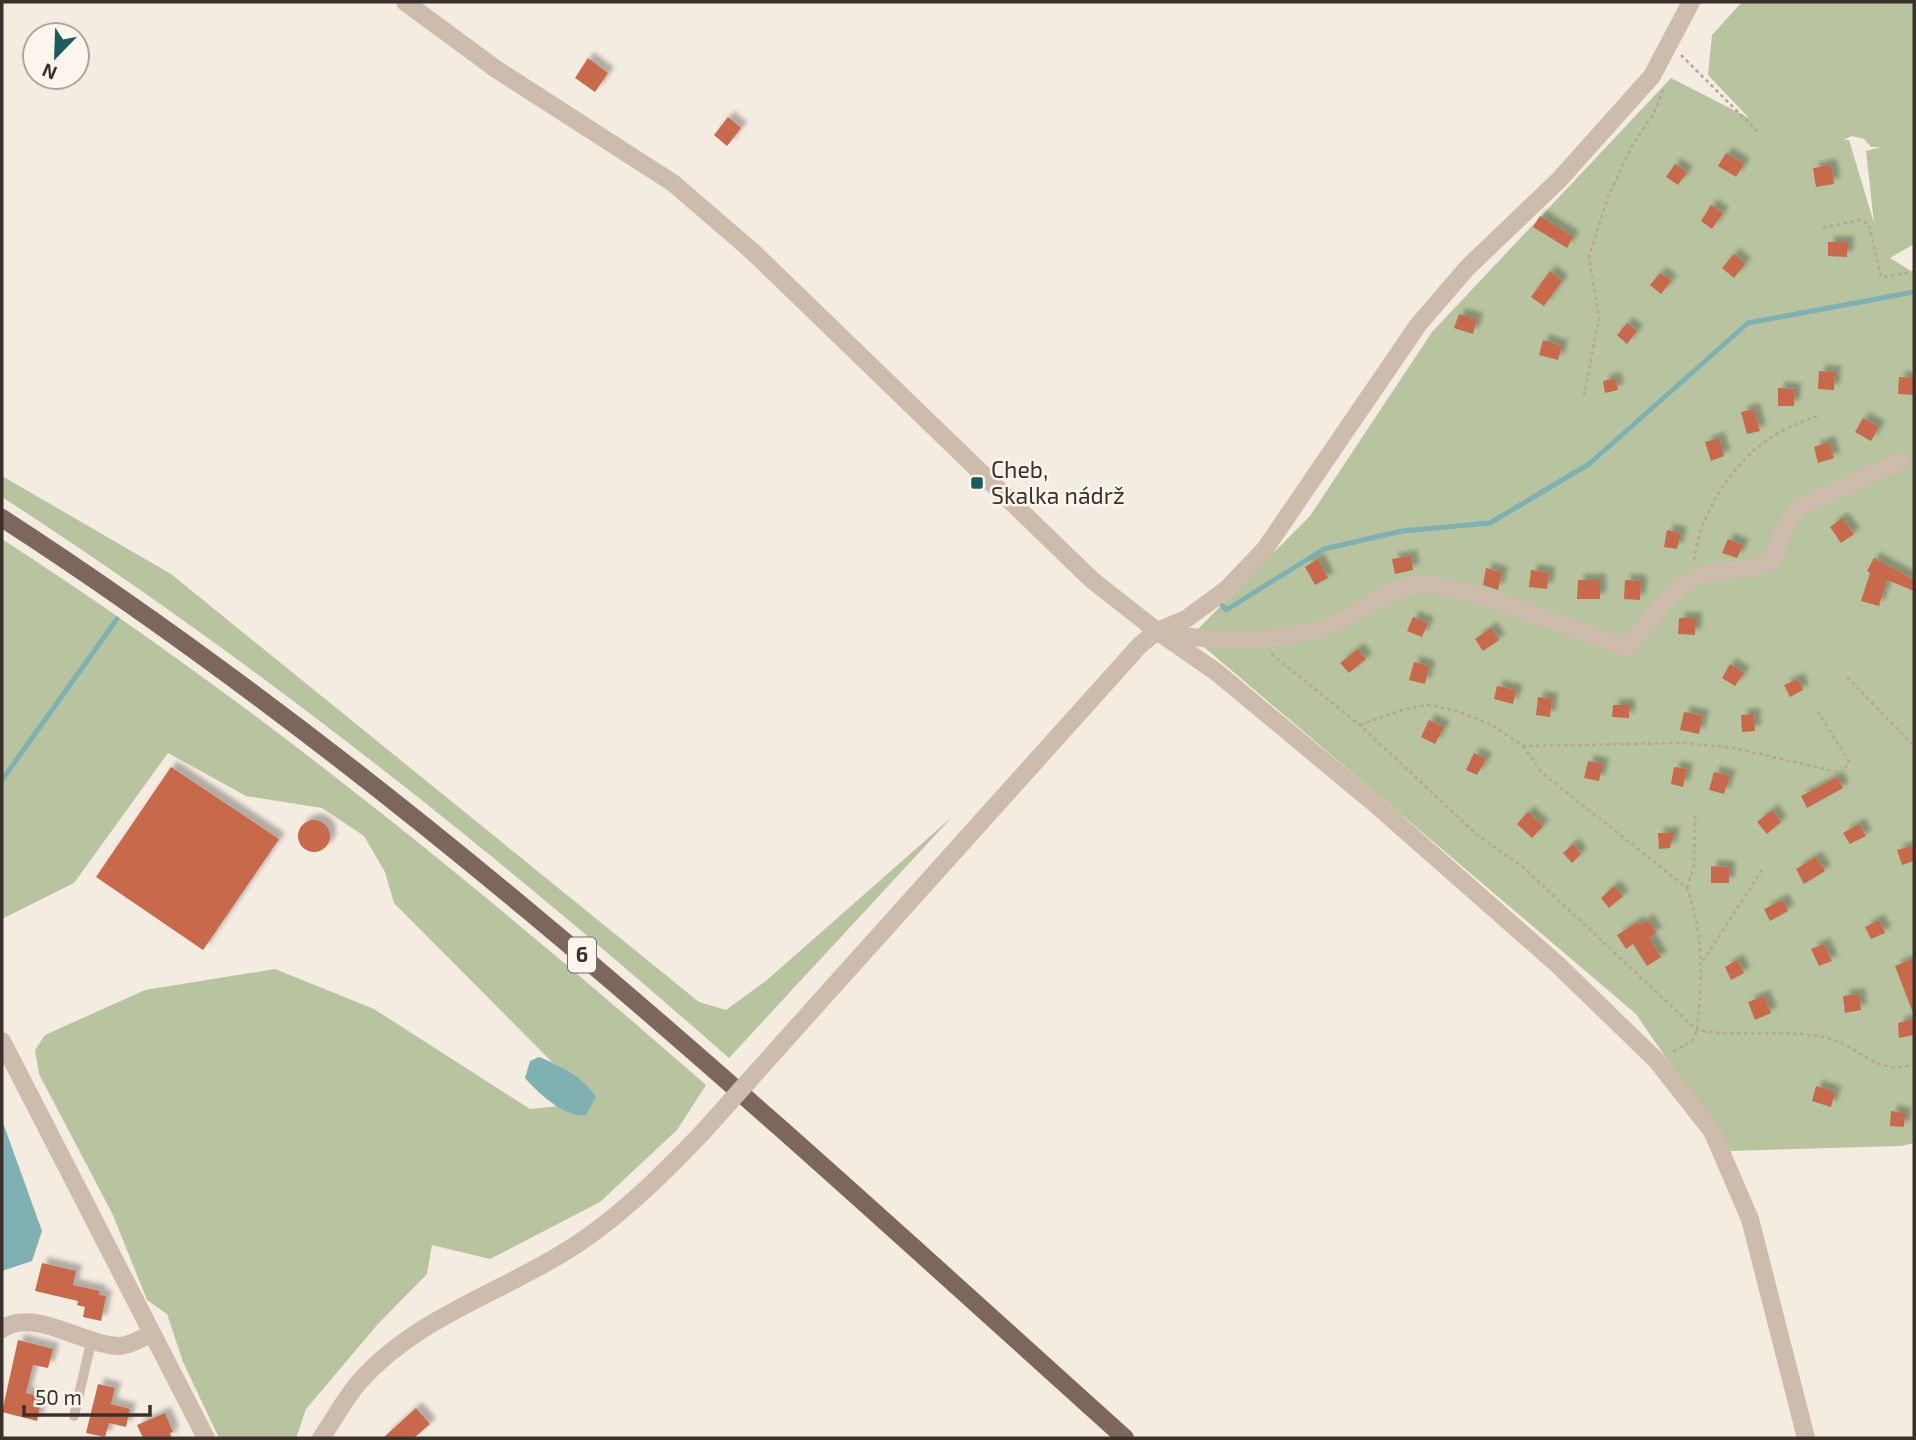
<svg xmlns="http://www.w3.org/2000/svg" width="1916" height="1440" viewBox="0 0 1916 1440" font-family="'Exo 2',sans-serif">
<defs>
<filter id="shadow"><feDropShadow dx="6" dy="-6" stdDeviation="2" flood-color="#0004"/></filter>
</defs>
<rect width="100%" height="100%" fill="#f4ebe1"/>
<g fill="#b8c4a0" fill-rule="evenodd">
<path d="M 1742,2 L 1914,2 L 1914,244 L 1890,258 L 1914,273 L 1914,1143 L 1901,1146 L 1730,1151 L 1636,1014 L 1191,636 L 1310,516 L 1432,332 L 1671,78 L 1749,118 L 1708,75 L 1712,35 ZM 1852,136 L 1864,139 L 1871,147 L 1881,147 L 1866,151 L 1874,223 L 1849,140 L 1844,140 Z"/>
<path d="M 2,476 L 171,574 L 699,1002 L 726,1010 L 767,980 L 952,817 L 729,1058 C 498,855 260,664 2,497 Z"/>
<path d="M 2,539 C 252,701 482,889 706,1085 L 677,1130 L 600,1202 L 490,1259 L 432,1245 L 427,1274 L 378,1324 L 306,1409 L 296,1438 L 219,1438 L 183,1362 L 167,1314 L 147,1300 L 113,1215 L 39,1074 L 35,1050 L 45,1035 L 145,990 L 275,969 L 374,1009 L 530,1109 L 559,1106 L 568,1111 L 561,1067 L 552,1062 L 394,903 L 385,872 L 364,836 L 322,808 L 246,796 L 168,753 L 74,883 L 2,919 Z"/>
</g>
<g fill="#7fb0b2">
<path d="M 539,1057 C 560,1065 584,1078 596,1097 L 586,1115 C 566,1119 537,1092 525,1078 L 530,1061 Z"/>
<polygon points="2,1120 42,1231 32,1261 2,1271"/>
</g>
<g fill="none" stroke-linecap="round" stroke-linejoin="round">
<g stroke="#7fb0b2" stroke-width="5">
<polyline points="1217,599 1226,610 1324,549 1402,531 1490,523 1589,464 1748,323 1914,292"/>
<polyline points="2,780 117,619"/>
</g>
</g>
<g fill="#c8694b" filter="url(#shadow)">
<polygon points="588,58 608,73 595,92 575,78"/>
<polygon points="728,117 741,128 727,146 714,135"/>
<polygon points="1726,153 1744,164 1736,177 1718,166"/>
<polygon points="1675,164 1687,172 1678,185 1666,177"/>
<polygon points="1831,165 1834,184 1816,187 1813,168"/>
<polygon points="1711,205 1723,213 1712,229 1701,221"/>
<polygon points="1540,216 1573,237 1567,248 1533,227"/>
<polygon points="1828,242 1848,242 1847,257 1828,256"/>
<polygon points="1734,254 1745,264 1734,278 1722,268"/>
<polygon points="1550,271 1562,281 1544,306 1531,297"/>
<polygon points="1660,273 1671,281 1661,294 1650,285"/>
<polygon points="1459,314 1477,319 1473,334 1454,328"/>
<polygon points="1627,323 1637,331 1627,344 1617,335"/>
<polygon points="1543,340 1562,346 1558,360 1539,355"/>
<polygon points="1819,371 1835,372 1834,390 1818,389"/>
<polygon points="1899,377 1914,378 1914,395 1898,394"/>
<polygon points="1615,378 1618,390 1605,393 1603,381"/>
<polygon points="1778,388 1795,389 1794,406 1778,406"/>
<polygon points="1754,409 1760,431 1747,434 1741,412"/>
<polygon points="1863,418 1879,427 1871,441 1855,432"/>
<polygon points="1719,438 1724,456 1711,461 1705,442"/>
<polygon points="1829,442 1834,458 1818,463 1814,447"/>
<polygon points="1842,518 1854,534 1841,543 1830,527"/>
<polygon points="1667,530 1681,533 1677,549 1664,547"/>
<polygon points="1728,539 1743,545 1737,558 1722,553"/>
<polygon points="1411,556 1413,570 1395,574 1392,559"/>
<polygon points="1874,558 1914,580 1914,591 1887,580 1879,606 1861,601 1870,573 1867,571"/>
<polygon points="1318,559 1328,578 1315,585 1305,567"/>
<polygon points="1486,568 1502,573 1498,590 1483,585"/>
<polygon points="1531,570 1549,573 1547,589 1529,587"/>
<polygon points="1578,580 1600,580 1600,599 1577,599"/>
<polygon points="1625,580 1641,581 1640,600 1624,599"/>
<polygon points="1413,617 1428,623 1422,637 1407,631"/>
<polygon points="1679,618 1696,618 1695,635 1678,634"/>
<polygon points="1491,628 1499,640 1483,651 1475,639"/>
<polygon points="1358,649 1366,659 1349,673 1340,663"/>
<polygon points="1414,662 1429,666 1425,684 1409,680"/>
<polygon points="1730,664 1744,673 1735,686 1722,678"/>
<polygon points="1798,679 1803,690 1790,697 1784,685"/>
<polygon points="1497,686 1516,690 1513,704 1494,699"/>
<polygon points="1538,697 1552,699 1550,717 1536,715"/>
<polygon points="1613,705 1629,705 1629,718 1612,717"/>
<polygon points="1684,712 1703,716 1699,734 1680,730"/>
<polygon points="1754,714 1755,731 1742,732 1741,715"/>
<polygon points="1429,720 1444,727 1435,744 1421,737"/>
<polygon points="1474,753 1486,759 1477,775 1466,770"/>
<polygon points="1588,761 1603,764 1599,781 1584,778"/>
<polygon points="171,767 279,839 203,950 96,877"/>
<polygon points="1674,767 1687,769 1683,787 1671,784"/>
<polygon points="1714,772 1730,776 1724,794 1709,790"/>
<polygon points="1837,777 1843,788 1807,808 1801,796"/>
<polygon points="1772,810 1781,822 1767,834 1757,822"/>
<polygon points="1528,812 1543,826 1532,838 1517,824"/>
<circle cx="314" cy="836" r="16"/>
<polygon points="1859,824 1866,836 1850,844 1843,833"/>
<polygon points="1658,833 1674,833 1670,848 1659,849"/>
<polygon points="1573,844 1581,854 1572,863 1563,853"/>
<polygon points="1914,845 1914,861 1902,865 1897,850"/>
<polygon points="1816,857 1825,871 1804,884 1796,869"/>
<polygon points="1711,866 1729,867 1729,883 1711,883"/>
<polygon points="1614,886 1623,896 1609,908 1601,898"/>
<polygon points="1783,900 1788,911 1770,921 1764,909"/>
<polygon points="1648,920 1656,933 1649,938 1661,957 1647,966 1633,944 1626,949 1617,935 1638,922 1640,925"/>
<polygon points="1879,920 1885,933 1871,939 1865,927"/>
<polygon points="1824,944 1832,961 1819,966 1811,949"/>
<polygon points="1912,959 1914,967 1913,1013 1895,966"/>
<polygon points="1737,960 1744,973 1731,980 1725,967"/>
<polygon points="1859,994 1861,1010 1845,1013 1843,996"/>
<polygon points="1764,996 1771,1013 1755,1020 1748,1002"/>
<polygon points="1914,1019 1914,1035 1899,1038 1898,1023"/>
<polygon points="1816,1086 1835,1092 1831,1107 1812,1101"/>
<polygon points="1891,1111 1905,1113 1904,1127 1890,1126"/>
<polygon points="42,1263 76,1271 73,1285 100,1291 99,1295 106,1296 101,1321 83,1317 85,1307 77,1305 78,1301 35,1291"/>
<polygon points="18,1340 53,1349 48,1368 33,1365 26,1393 42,1397 37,1421 2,1412"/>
<polygon points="98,1384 115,1388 111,1404 130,1409 126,1427 109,1423 105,1437 86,1433"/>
<polygon points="416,1408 430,1424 414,1438 383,1438"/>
<polygon points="165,1413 173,1432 170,1433 172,1438 143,1438 137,1425"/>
</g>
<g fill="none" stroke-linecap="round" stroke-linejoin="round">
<g stroke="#b9a596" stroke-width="2.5" stroke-dasharray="3.5 3.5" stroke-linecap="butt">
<polyline points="1681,55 1758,132"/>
<polyline points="1823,228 1859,220 1869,224 1881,277 1914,272"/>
<polyline points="1584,396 1599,319 1589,256 1608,197 1633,144 1654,113 1663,90"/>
<path d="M 1694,560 C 1700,513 1734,459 1775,435 C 1789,426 1805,421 1820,415"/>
<path d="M 1271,654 L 1360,725 L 1476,834 L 1524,868 L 1697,1030 C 1739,1038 1792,1028 1831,1039 C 1858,1047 1884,1079 1914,1063"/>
<polyline points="1847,677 1914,746"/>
<polyline points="1360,725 1405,709 1428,705 1458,711 1492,725 1523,746 1686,743 1734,748 1842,773 1849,762 1817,710"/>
<path d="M 1523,746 L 1541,772 L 1687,888 C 1705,940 1702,977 1697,1030 L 1693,1040 L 1671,1053"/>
<polyline points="1687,888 1694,866 1695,816"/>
<polyline points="1703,961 1764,867"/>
</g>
<polyline stroke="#cdbbac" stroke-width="10" points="74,1416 92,1338"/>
<g stroke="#cdbbac" stroke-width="18">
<path d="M 1157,631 C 1209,643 1279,644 1331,625 C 1361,613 1383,590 1417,585 C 1459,579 1578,634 1626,647 C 1646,628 1661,602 1682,585 C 1705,566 1745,575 1772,561 L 1783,531 L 1797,508 L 1900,461"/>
<polyline points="1157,631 1186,619 1227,589 1265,549 1418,325 1467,268 1559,180 1652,76 1691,2"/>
<polyline points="2,1041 206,1438"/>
<path d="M 2,1329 C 35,1307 84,1346 120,1346 C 129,1346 142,1338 151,1334"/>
</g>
<g stroke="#cdbbac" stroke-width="18">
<polyline points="405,2 496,69 673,183 752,251 1092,580 1157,631 1215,671 1374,803 1557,964 1656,1060 1712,1131 1750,1219 1806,1438"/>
<polyline points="795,1029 1140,645 1157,631"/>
<path d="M 321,1438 C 334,1420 345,1398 360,1381 C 413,1321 491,1296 558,1256 C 613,1224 659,1178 703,1132"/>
</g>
<path stroke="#7d675c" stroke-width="18" d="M 2,518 C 411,783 764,1113 1125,1438"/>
<polyline stroke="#cdbbac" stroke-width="18" points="703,1132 795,1029"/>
</g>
<rect fill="#1f5a5e" stroke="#fbf5ee" stroke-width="2.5" x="970" y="476" width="14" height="14" rx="3.5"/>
<g text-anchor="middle" stroke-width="5" stroke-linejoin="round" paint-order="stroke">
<rect fill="#fbf5ee" stroke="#756b66" stroke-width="2" x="568" y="937.5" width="28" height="35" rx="5"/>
<g font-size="21" font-weight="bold" fill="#3b302b">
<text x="582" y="962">6</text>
</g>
<g font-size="23" fill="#3b302b" stroke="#fbf5ee" text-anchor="start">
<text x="991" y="478">Cheb,<tspan x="991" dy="26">Skalka nádrž</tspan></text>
</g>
</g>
<rect width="1916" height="1440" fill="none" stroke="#3b302b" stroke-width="7"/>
<g transform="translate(56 56) rotate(203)"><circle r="33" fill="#fbf5ee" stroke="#aea6a0" stroke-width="2"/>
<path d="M0-5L12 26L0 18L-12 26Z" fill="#1f5a5e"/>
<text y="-10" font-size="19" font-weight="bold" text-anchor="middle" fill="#3b302b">N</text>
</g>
<path d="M24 1405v10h126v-10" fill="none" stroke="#3b302b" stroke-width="3.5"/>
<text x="35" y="1405" font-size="21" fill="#3b302b" stroke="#fbf5ee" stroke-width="5" paint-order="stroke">50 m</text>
</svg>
